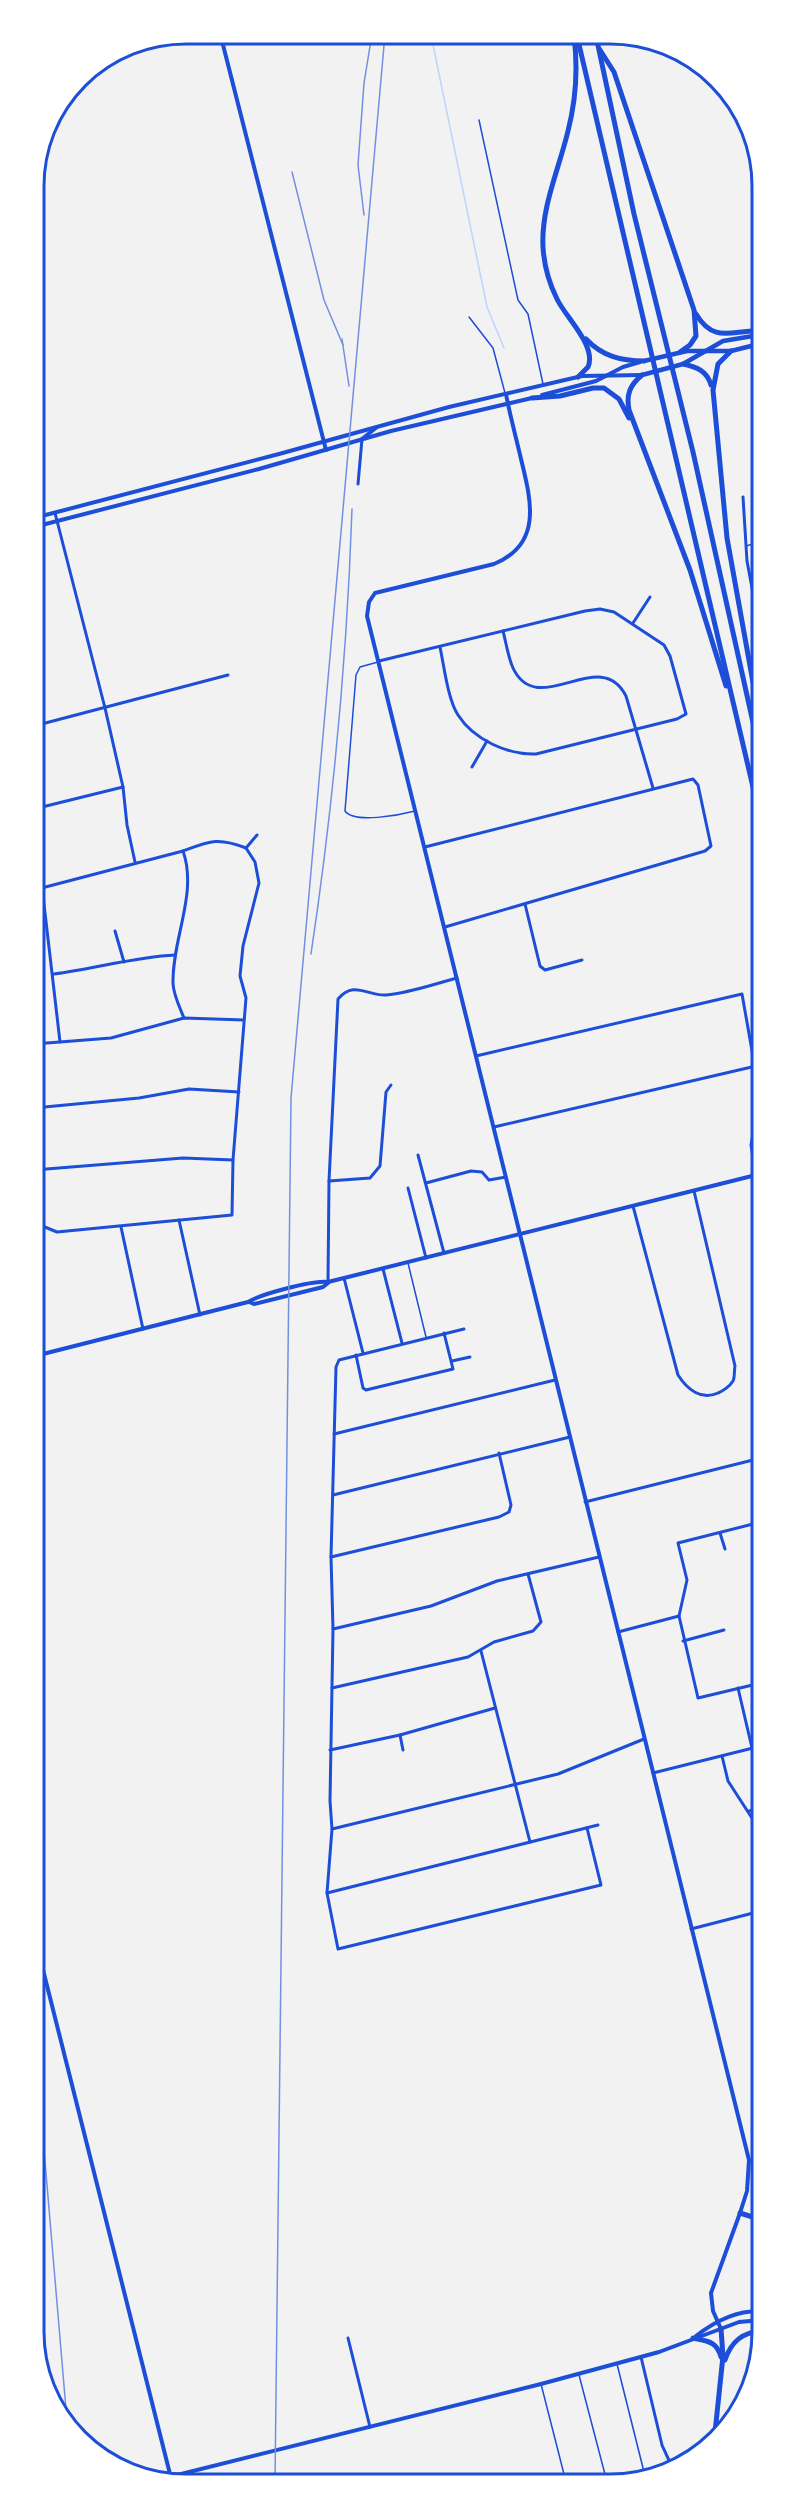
<svg xmlns="http://www.w3.org/2000/svg" width="795" height="2518" viewBox="0 0 795 2518" font-family="Commissioner,sans-serif">
<rect width="100%" height="100%" fill="#f2f2f2"/>
<g fill="none" stroke-linecap="round" stroke-linejoin="round">
<polyline stroke="#bfd3fe" stroke-width="1.5" points="431,35 487,307 504,348"/>
<g stroke="#1d4ed8" stroke-width="1.5">
<polyline points="479,120 518,300 528,314 543,384"/>
<polyline points="469,317 493,348 505,393"/>
<polyline points="746,546 760,542"/>
<path d="M 378,662 L 360,667 L 356,675 L 345,811 C 354,824 400,815 415,811"/>
<polyline points="408,1263 426,1337"/>
<polyline points="617,2364 646,2480"/>
<polyline points="579,2375 607,2482"/>
<polyline points="541,2384 566,2482"/>
</g>
<g stroke="#1d4ed8" stroke-width="3">
<polyline points="358,484 362,439"/>
<polyline points="743,497 747,561 760,631"/>
<polyline points="55,513 105,708 123,787 127,825 135,862"/>
<polyline points="633,623 650,597"/>
<path d="M 503,631 C 506,642 508,657 513,668 C 538,721 600,644 626,696 L 653,788"/>
<path d="M 379,661 L 585,611 L 600,609 L 614,612 L 664,645 L 670,656 L 686,714 L 677,719 L 536,754 C 508,755 474,740 458,715 C 448,700 444,666 440,647"/>
<polyline points="34,726 228,675"/>
<polyline points="472,767 487,741"/>
<polyline points="34,809 123,787"/>
<polyline points="425,847 693,779 698,785 711,846 705,851 445,927"/>
<polyline points="246,848 257,835"/>
<path d="M 183,851 C 198,893 172,939 173,983 C 173,994 180,1008 184,1018"/>
<polyline points="42,887 60,1042"/>
<path d="M 34,890 L 183,851 C 210,841 218,837 246,848"/>
<polyline points="525,904 540,966 545,970 582,960"/>
<polyline points="115,931 124,962"/>
<path d="M 54,974 C 94,969 134,957 175,955"/>
<polyline points="34,1044 111,1038 184,1018 244,1020"/>
<polyline points="476,1056 742,994 760,1096 751,1145 756,1175"/>
<polyline points="34,1108 139,1098 189,1089 239,1092"/>
<polyline points="494,1127 756,1066"/>
<polyline points="418,1155 444,1253"/>
<polyline points="34,1170 183,1158 233,1160"/>
<polyline points="329,1181 370,1178 380,1166 386,1092 391,1085"/>
<polyline points="426,1183 471,1171 482,1172 489,1180 506,1177"/>
<polyline points="408,1188 426,1258"/>
<path d="M 633,1206 L 678,1375 C 687,1389 701,1401 718,1393 C 723,1391 730,1386 733,1381 C 735,1377 734,1370 735,1366 L 694,1191"/>
<polyline points="179,1220 200,1315"/>
<polyline points="35,1223 57,1232 232,1215 233,1160 246,998 240,976 243,946 259,883 255,862 246,848"/>
<polyline points="121,1227 143,1329"/>
<polyline points="35,1242 44,1228"/>
<polyline points="383,1269 402,1343"/>
<polyline points="344,1278 363,1353"/>
<path d="M 328,1282 L 329,1181 L 338,999 C 354,980 367,996 386,995 C 410,993 434,984 457,978"/>
<polyline points="464,1329 339,1360 336,1367 331,1557 333,1629 330,1801 332,1829 327,1893 338,1949 601,1885 587,1828"/>
<polyline points="356,1355 363,1388 366,1390 453,1369 444,1333"/>
<polyline points="452,1361 470,1357"/>
<polyline points="334,1434 555,1380"/>
<polyline points="333,1495 570,1437"/>
<polyline points="585,1502 761,1458"/>
<polyline points="761,1522 678,1543 687,1580 679,1616 698,1698 761,1683"/>
<polyline points="720,1533 725,1549"/>
<polyline points="331,1557 499,1517 509,1512 511,1505 499,1453"/>
<polyline points="333,1629 431,1606 497,1581 599,1557"/>
<polyline points="618,1632 679,1616"/>
<polyline points="683,1641 724,1630"/>
<polyline points="481,1651 530,1842"/>
<polyline points="332,1688 468,1657 494,1642 533,1631 541,1622 528,1574"/>
<polyline points="738,1688 752,1748"/>
<polyline points="400,1735 403,1750"/>
<polyline points="330,1750 400,1735 495,1708"/>
<polyline points="722,1756 728,1781 761,1832"/>
<polyline points="653,1773 761,1746"/>
<polyline points="749,1811 761,1808"/>
<polyline points="332,1829 558,1774 644,1739"/>
<polyline points="327,1893 598,1825"/>
<polyline points="691,1929 761,1911"/>
<polyline points="348,2338 370,2427"/>
<polyline points="641,2357 662,2445 673,2469"/>
</g>
<g stroke="#1d4ed8" stroke-width="4">
<polyline points="220,33 326,450"/>
<path d="M 506,394 C 510,416 516,437 521,459 C 531,500 543,544 494,564 L 375,593 L 369,602 L 367,616 L 749,2160 L 747,2191 L 740,2213"/>
<polyline points="249,1302 254,1304 323,1287 328,1283"/>
<path d="M 35,1356 L 248,1302 C 261,1294 313,1280 328,1282 L 760,1174"/>
<polyline points="35,1938 172,2482"/>
</g>
<g stroke="#1d4ed8" stroke-width="4">
<polyline points="542,395 596,381 623,367 640,362"/>
<polyline points="362,439 377,427"/>
<polyline points="34,518 279,454 449,407 582,376 642,375"/>
<polyline points="34,527 259,469 391,431 532,398"/>
<polyline points="721,2329 713,2311 711,2293 740,2213"/>
<path d="M 696,2336 C 715,2321 737,2310 762,2311"/>
<polyline points="153,2481 541,2384 659,2352 739,2322 762,2320"/>
</g>
<g stroke="#1d4ed8" stroke-width="4.5">
<polyline points="644,361 687,351 731,351 759,344"/>
<polyline points="642,375 683,364 723,341 759,335"/>
</g>
<g stroke="#1d4ed8" stroke-width="5">
<path d="M 574,36 C 578,68 576,100 568,131 C 559,169 541,207 543,247 C 544,265 549,283 557,299 C 566,318 597,346 588,367 L 578,377"/>
<polyline points="577,36 760,817"/>
<polyline points="596,36 634,214 693,452 760,754"/>
<polyline points="600,50 614,72 694,310 696,336 690,345 680,352"/>
<path d="M 696,314 C 714,344 732,330 759,331"/>
<path d="M 586,339 C 602,356 621,361 644,361"/>
<polyline points="731,351 718,364 713,390 727,538 756,699 760,738"/>
<path d="M 683,364 C 697,367 707,371 711,385"/>
<path d="M 642,375 C 630,385 626,394 629,410 L 690,570 L 726,686"/>
<polyline points="532,398 560,396 593,388 604,388 619,399 629,418"/>
<polyline points="740,2213 762,2220"/>
<path d="M 693,2338 C 707,2341 717,2341 721,2357"/>
<path d="M 725,2360 C 731,2342 742,2332 762,2331"/>
<polyline points="714,2442 723,2356 721,2329"/>
</g>
<g stroke="#7290e2" stroke-width="1.5">
<polyline points="292,172 324,300 343,345"/>
<polyline points="364,215 358,165 364,83 372,34"/>
<polyline points="342,339 349,386"/>
<path d="M 311,954 C 333,807 347,658 352,509"/>
<polyline points="36,2055 67,2421"/>
<polyline points="275,2482 291,1098 385,34"/>
</g>
</g>
<path d="M0 0H795V2518H0ZM186 44H610A142 142 0 0 1 752 186V2332A142 142 0 0 1 610 2474H186A142 142 0 0 1 44 2332V186A142 142 0 0 1 186 44Z" fill="#fff" fill-rule="evenodd"/>
<path fill="none" stroke="#1d4ed8" stroke-width="3" d="M186 44H610A142 142 0 0 1 752 186V2332A142 142 0 0 1 610 2474H186A142 142 0 0 1 44 2332V186A142 142 0 0 1 186 44Z"/>
</svg>
